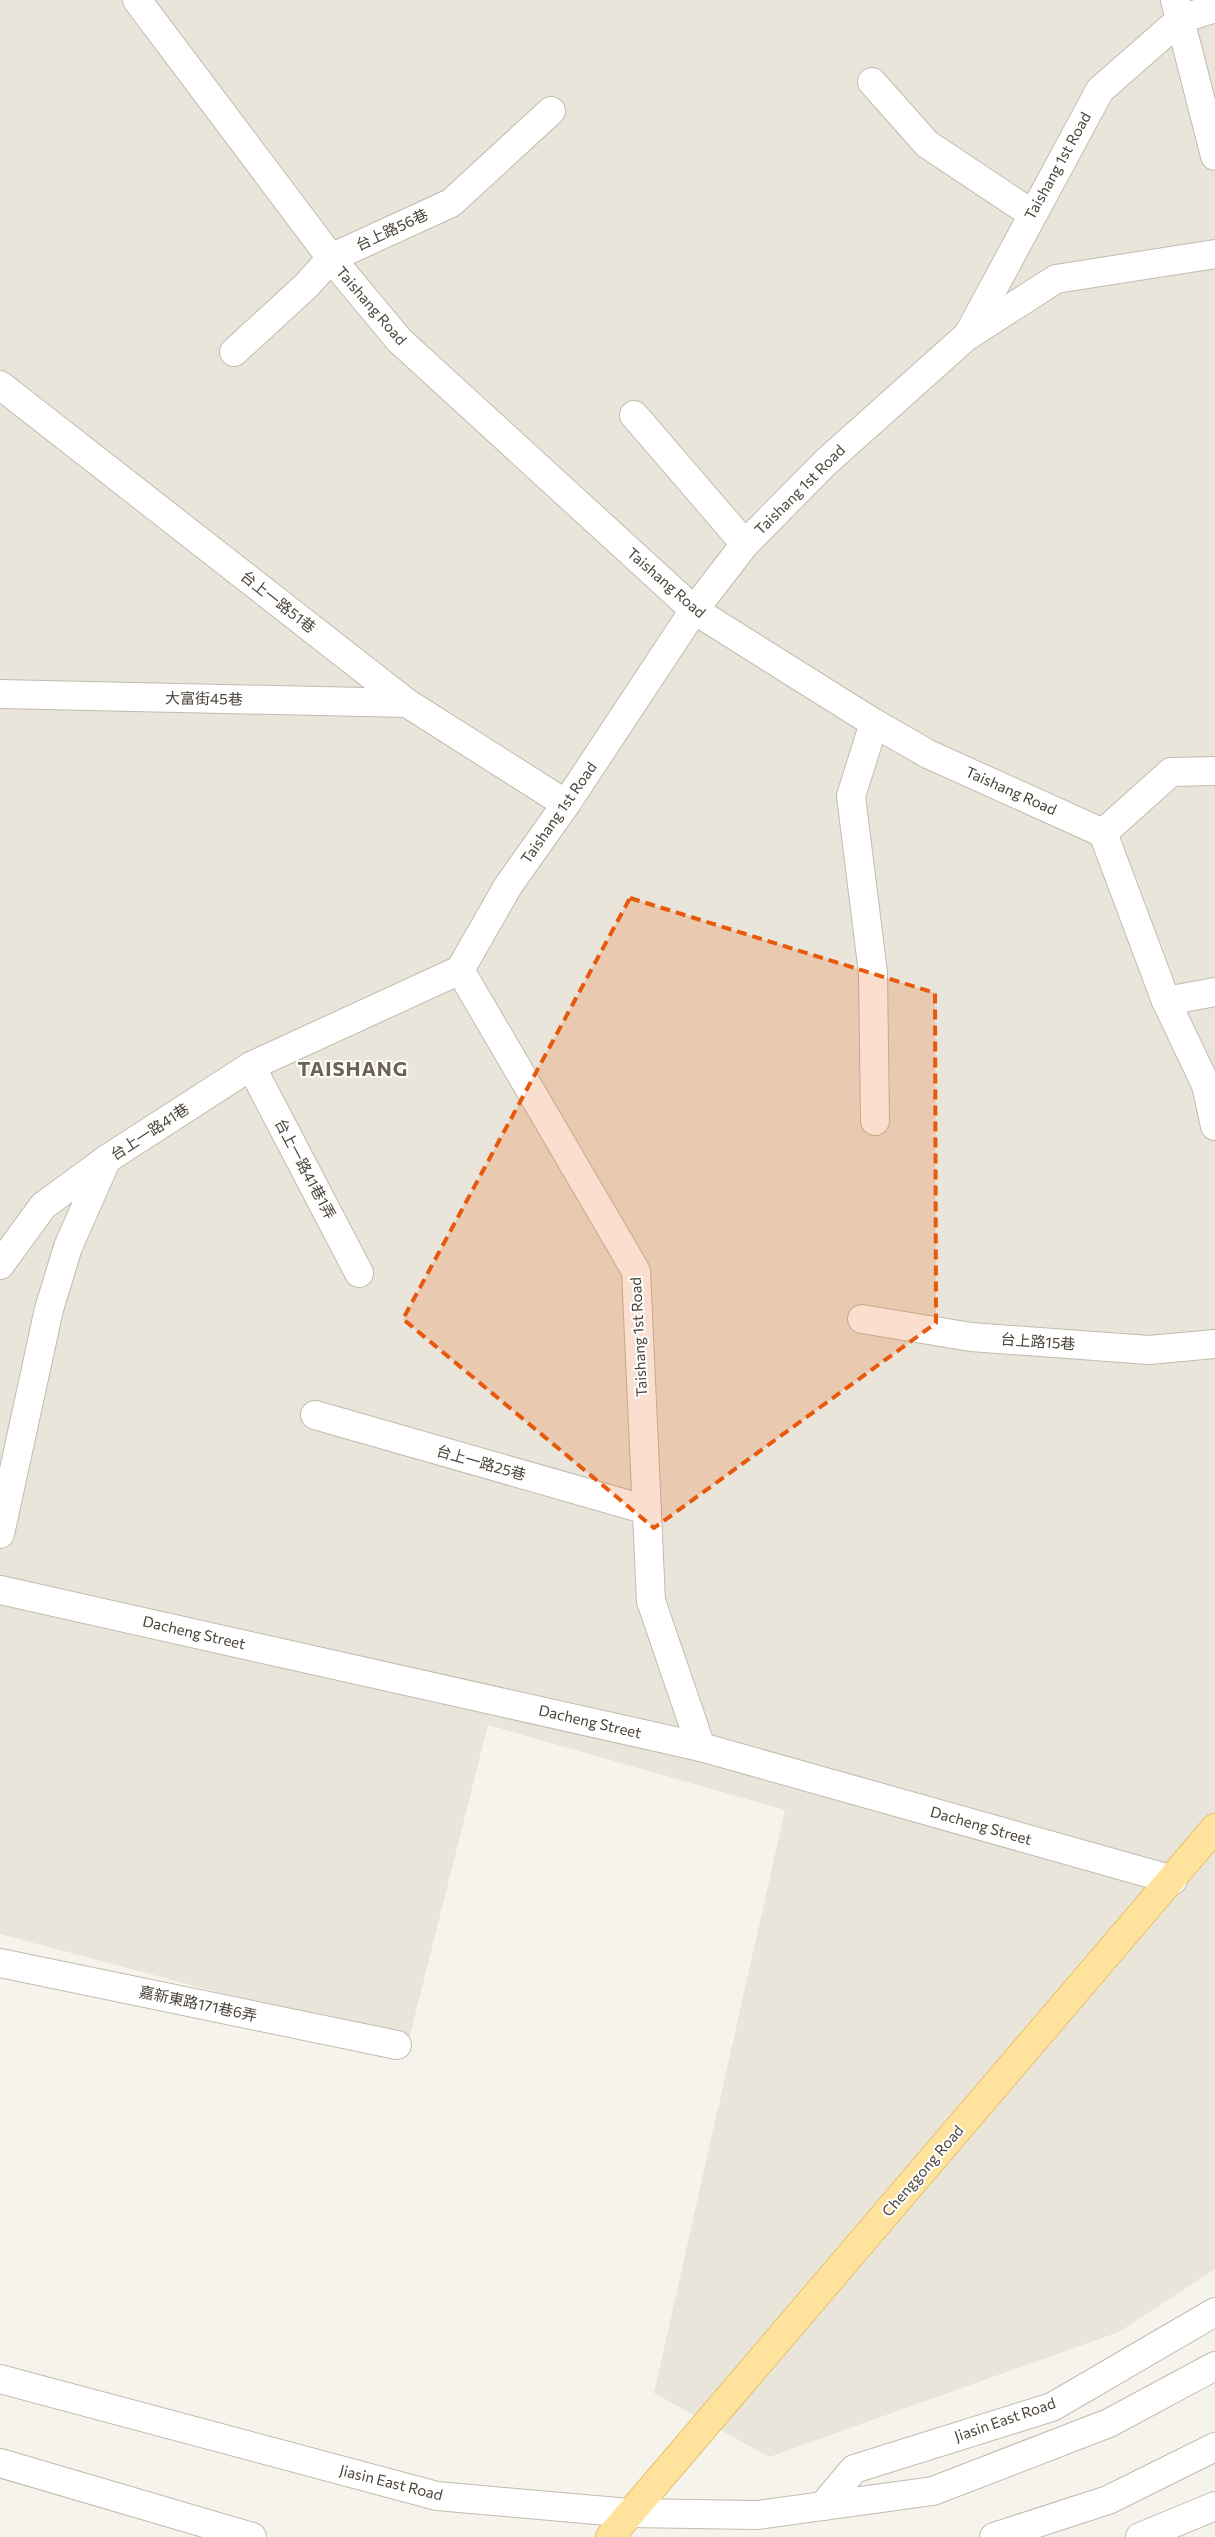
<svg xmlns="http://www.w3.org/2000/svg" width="1215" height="2537" viewBox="0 0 1215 2537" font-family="Commissioner,'Noto Sans TC',sans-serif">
<rect width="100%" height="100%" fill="#f6f3ec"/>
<polygon fill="#eae5da" points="0,0 1215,0 1215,2269 1119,2332 769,2457 654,2393 785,1810 488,1725 408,2043 0,1934"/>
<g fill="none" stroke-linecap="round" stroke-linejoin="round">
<g stroke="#c2bbae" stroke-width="30">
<g id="minor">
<polyline points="137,0 331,258 399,340 694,610 874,723 928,754 1103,833 1166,1001 1206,1085 1215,1126"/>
<polyline points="1175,0 1215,156"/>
<polyline points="872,82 927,144 1032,214"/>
<polyline points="969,335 1056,279 1215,254"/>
<polyline points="234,352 307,285 331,258 451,203 551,111"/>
<polyline points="0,385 407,703 566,804"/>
<polyline points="634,415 745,544"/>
<polyline points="0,694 407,703"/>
<polyline points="874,723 851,796 873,973 875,1121"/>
<polyline points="1103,833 1171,772 1215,771"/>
<polyline points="1166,1001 1215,992"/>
<polyline points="251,1066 359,1273"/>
<polyline points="0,1265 43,1206 107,1159 251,1066 460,970"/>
<polyline points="862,1319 971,1337 1149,1350 1215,1344"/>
<polyline points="315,1415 647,1510"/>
<polyline points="0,1534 49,1309 68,1247 106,1161"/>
<polyline points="0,1590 701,1747 1173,1880"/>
<polyline points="701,1747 651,1601 636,1271 460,970 508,886 566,804 694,610 745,544 826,462 968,335 1100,90 1181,19 1215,8"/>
<polyline points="0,1963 397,2045"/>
<polyline points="0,2379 437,2496 629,2513 757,2515 933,2491 1109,2423 1215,2366"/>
<polyline points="0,2463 252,2537"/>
<polyline points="823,2506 854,2469 1052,2407 1215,2312"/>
<polyline points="994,2537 1108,2500 1215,2447"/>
<polyline points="1140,2537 1215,2506"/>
</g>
</g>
<g stroke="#e6c16a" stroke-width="30">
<polyline id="major" points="610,2537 1215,1828"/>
</g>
<use href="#minor" stroke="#fff" stroke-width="28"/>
<use href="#major" stroke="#ffe39c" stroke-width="28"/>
</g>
<path fill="#e8590c" fill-opacity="0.2" stroke="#e8590c" stroke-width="4" stroke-dasharray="10 6" stroke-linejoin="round" d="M 630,898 L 935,993 L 936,1323 L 654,1528 L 403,1319 Z"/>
<g text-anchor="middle" stroke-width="4" stroke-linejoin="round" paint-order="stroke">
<g font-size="15" fill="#4b4439" stroke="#fff">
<text transform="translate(1058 166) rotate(-61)" y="5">Taishang 1st Road</text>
<text transform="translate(392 230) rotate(-25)" y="5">台上路56巷</text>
<text transform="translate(371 306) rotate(49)" y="5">Taishang Road</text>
<text transform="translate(800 490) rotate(-45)" y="5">Taishang 1st Road</text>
<text transform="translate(666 583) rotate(41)" y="5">Taishang Road</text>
<text transform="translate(278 602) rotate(38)" y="5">台上一路51巷</text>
<text transform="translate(204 699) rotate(1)" y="5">大富街45巷</text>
<text transform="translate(1011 791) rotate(24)" y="5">Taishang Road</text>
<text transform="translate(559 813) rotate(-55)" y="5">Taishang 1st Road</text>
<text transform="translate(150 1132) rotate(-33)" y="5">台上一路41巷</text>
<text transform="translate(305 1169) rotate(62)" y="5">台上一路41巷1弄</text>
<text transform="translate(639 1337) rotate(-93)" y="5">Taishang 1st Road</text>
<text transform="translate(1038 1342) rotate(4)" y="5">台上路15巷</text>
<text transform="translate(481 1463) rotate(16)" y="5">台上一路25巷</text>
<text transform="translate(194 1633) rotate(13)" y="5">Dacheng Street</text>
<text transform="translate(590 1722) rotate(13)" y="5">Dacheng Street</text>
<text transform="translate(981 1826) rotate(16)" y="5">Dacheng Street</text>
<text transform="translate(198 2004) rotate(12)" y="5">嘉新東路171巷6弄</text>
<text transform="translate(923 2171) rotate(-49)" y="5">Chenggong Road</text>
<text transform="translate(1005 2420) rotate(-19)" y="5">Jiasin East Road</text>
<text transform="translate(391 2483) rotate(14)" y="5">Jiasin East Road</text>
</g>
<g font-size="20" font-weight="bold" letter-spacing="1" fill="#6e6250" stroke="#fff">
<text x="353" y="1076">TAISHANG</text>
</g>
</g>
</svg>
